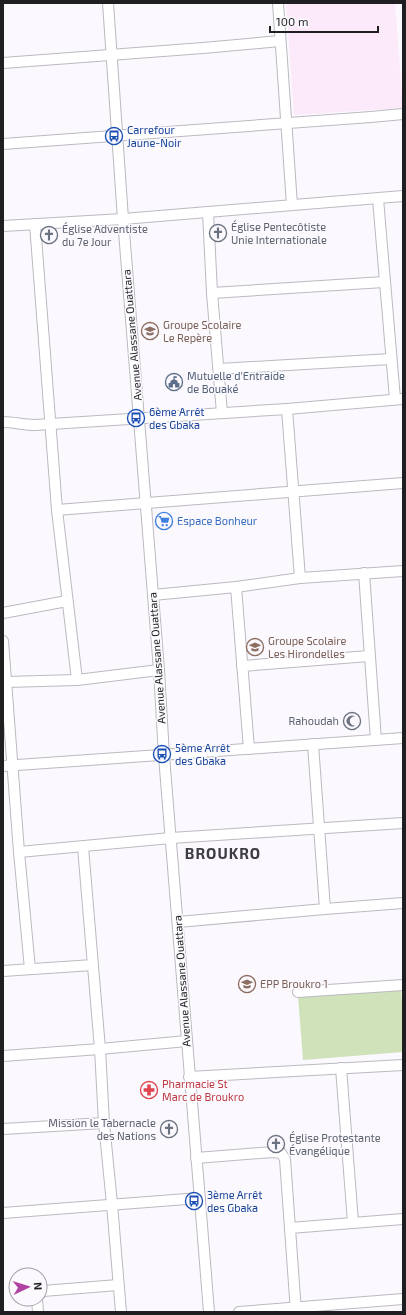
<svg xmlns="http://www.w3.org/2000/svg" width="406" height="1315" viewBox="0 0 406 1315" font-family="'Exo 2',sans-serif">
<rect width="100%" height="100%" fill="#fbf9fe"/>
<polygon fill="#fceafb" points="286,3 395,3 403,108 294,115"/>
<polygon fill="#cfe2b9" points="401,988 403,1017 403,1052 303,1060 298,996"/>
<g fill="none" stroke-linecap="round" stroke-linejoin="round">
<g stroke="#bbbac0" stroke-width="12">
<g id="minor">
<polyline points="108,3 123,219 159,670 164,756 209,1312"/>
<polyline points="278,3 292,205"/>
<polyline points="3,63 203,48 280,41"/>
<polyline points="3,144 371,117 403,114"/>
<polyline points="378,199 395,399"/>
<polyline points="208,212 212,293 222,413"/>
<polyline points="35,224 57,510 77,680"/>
<polyline points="3,226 123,219 403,196"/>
<polyline points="212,293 384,282"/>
<polyline points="219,369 391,359"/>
<polyline points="287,409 300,578"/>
<path d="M 3,422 C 14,422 24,425 35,425 L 287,409 L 403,399"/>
<polyline points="57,510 403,483"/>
<polyline points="364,573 376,740"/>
<polyline points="236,587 249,749"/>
<polyline points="153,595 236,587 300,578 403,571"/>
<polyline points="3,613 67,601"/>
<polyline points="3,641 19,852 30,969"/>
<polyline points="242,666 369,656"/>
<polyline points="6,682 77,680 159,670"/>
<polyline points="313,744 325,909"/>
<polyline points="3,766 403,738"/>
<polyline points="83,847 100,1049 104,1123 112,1204 121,1312"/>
<polyline points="19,852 171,838 403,823"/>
<polyline points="178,922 325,909 403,903"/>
<polyline points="3,971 93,965"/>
<polyline points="298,992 403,985"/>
<polyline points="3,1056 100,1049 187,1041"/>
<polyline points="341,1068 353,1222"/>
<polyline points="189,1077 403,1065"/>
<polyline points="3,1129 104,1123"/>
<polyline points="196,1158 273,1152 281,1153 285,1159 296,1312"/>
<polyline points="3,1213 200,1198"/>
<polyline points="290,1228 403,1219"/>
<polyline points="40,1294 43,1291 118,1285"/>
<polyline points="37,1299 38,1312"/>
<polyline points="239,1312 403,1299"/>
</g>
</g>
<use href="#minor" stroke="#fff" stroke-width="10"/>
</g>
<defs>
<g id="bus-ring" transform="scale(0.9)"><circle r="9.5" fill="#fbf9fe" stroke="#1a4fb4" stroke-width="1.5"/><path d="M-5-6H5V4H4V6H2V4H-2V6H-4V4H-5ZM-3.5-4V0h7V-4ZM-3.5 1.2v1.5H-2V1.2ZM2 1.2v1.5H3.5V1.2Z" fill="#1a4fb4"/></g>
<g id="church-ring" transform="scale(0.9)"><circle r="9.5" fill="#fbf9fe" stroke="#6b7280" stroke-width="1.5"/><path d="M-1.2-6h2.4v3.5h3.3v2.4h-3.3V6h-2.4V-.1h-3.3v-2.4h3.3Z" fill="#6b7280"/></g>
<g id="school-ring" transform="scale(0.9)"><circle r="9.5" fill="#fbf9fe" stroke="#8d6e63" stroke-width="1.5"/><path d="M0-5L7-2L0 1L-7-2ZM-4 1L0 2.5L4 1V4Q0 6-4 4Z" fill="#8d6e63"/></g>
<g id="civic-ring" transform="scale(0.9)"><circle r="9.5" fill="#fbf9fe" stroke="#5c6f8a" stroke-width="1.5"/><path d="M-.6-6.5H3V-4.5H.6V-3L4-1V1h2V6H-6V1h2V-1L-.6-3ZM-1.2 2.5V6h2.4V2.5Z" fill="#5c6f8a"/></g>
<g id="supermarket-ring" transform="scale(0.9)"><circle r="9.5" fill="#fbf9fe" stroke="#3f7fe0" stroke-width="1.5"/><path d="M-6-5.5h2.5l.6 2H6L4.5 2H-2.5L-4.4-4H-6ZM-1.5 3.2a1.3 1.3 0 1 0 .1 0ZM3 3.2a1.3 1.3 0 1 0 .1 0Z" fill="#3f7fe0"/></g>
<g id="mosque-ring" transform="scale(0.9)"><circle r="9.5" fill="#fbf9fe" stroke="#6b7280" stroke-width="1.5"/><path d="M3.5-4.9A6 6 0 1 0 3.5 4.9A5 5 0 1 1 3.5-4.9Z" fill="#6b7280"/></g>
<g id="pharmacy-ring" transform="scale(0.9)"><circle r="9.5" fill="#fbf9fe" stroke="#e0444e" stroke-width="1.5"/><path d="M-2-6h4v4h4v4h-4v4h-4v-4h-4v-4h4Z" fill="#e0444e"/></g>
</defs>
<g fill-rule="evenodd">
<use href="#bus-ring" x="114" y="136"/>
<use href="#church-ring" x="218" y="233"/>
<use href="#church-ring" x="49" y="235"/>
<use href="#school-ring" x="150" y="331"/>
<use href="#civic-ring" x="174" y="382"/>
<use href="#bus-ring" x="136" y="418"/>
<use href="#supermarket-ring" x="164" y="521"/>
<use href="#school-ring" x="255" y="647"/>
<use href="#mosque-ring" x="352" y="721"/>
<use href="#bus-ring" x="162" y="754"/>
<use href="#school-ring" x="247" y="984"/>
<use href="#pharmacy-ring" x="149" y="1090"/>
<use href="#church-ring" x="169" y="1129"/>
<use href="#church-ring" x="276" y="1144"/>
<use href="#bus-ring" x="194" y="1201"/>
</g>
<g text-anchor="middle" stroke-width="3" stroke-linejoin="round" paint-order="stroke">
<g font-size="11" fill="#164399" stroke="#fbf9fe" text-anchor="start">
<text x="127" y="134">Carrefour<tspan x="127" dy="13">Jaune-Noir</tspan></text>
<text x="149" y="416">6ème Arrêt<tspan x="149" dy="13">des Gbaka</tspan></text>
<text x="175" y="752">5ème Arrêt<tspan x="175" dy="13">des Gbaka</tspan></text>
<text x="207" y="1199">3ème Arrêt<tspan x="207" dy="13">des Gbaka</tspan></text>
</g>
<g font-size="11" fill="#5b616d" stroke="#fbf9fe" text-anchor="start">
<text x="231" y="231">Église Pentecôtiste<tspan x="231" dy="13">Unie Internationale</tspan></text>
<text x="62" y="233">Église Adventiste<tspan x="62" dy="13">du 7e Jour</tspan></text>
<text x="339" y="725" text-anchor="end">Rahoudah</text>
<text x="156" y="1127" text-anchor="end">Mission le Tabernacle<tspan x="156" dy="13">des Nations</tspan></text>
<text x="289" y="1142">Église Protestante<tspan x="289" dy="13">Évangélique</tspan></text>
</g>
<g font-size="11" fill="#785e54" stroke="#fbf9fe" text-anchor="start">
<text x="163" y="329">Groupe Scolaire<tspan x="163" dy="13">Le Repère</tspan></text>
<text x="268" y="645">Groupe Scolaire<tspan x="268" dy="13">Les Hirondelles</tspan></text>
<text x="260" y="988">EPP Broukro 1</text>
</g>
<g font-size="11" fill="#1f1f21" stroke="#fbf9fe">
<text transform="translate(132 335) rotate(-95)" y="4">Avenue Alassane Ouattara</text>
<text transform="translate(157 658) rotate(-94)" y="4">Avenue Alassane Ouattara</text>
<text transform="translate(182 981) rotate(-94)" y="4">Avenue Alassane Ouattara</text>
</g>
<g font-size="11" fill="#4e5e75" stroke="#fbf9fe" text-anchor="start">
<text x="187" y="380">Mutuelle d'Entraide<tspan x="187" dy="13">de Bouaké</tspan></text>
</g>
<g font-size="11" fill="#366cbe" stroke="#fbf9fe" text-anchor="start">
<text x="177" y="525">Espace Bonheur</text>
</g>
<g font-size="11" fill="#be3a42" stroke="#fbf9fe" text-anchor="start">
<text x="162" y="1088">Pharmacie St<tspan x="162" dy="13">Marc de Broukro</tspan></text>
</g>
<g font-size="15" font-weight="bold" letter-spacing="1" fill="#3e3d42" stroke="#fbf9fe">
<text x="223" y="859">BROUKRO</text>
</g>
</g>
<rect width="406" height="1315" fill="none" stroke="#1f1f21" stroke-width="8"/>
<g transform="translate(28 1287) rotate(86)"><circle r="19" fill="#fbf9fe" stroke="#a3a2a6"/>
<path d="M0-3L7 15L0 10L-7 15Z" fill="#b043a2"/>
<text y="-6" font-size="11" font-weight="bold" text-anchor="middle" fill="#1f1f21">N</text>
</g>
<path d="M270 26v6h108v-6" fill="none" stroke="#1f1f21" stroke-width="2"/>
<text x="276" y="26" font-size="12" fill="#1f1f21" stroke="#fbf9fe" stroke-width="3" paint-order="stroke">100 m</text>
</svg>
